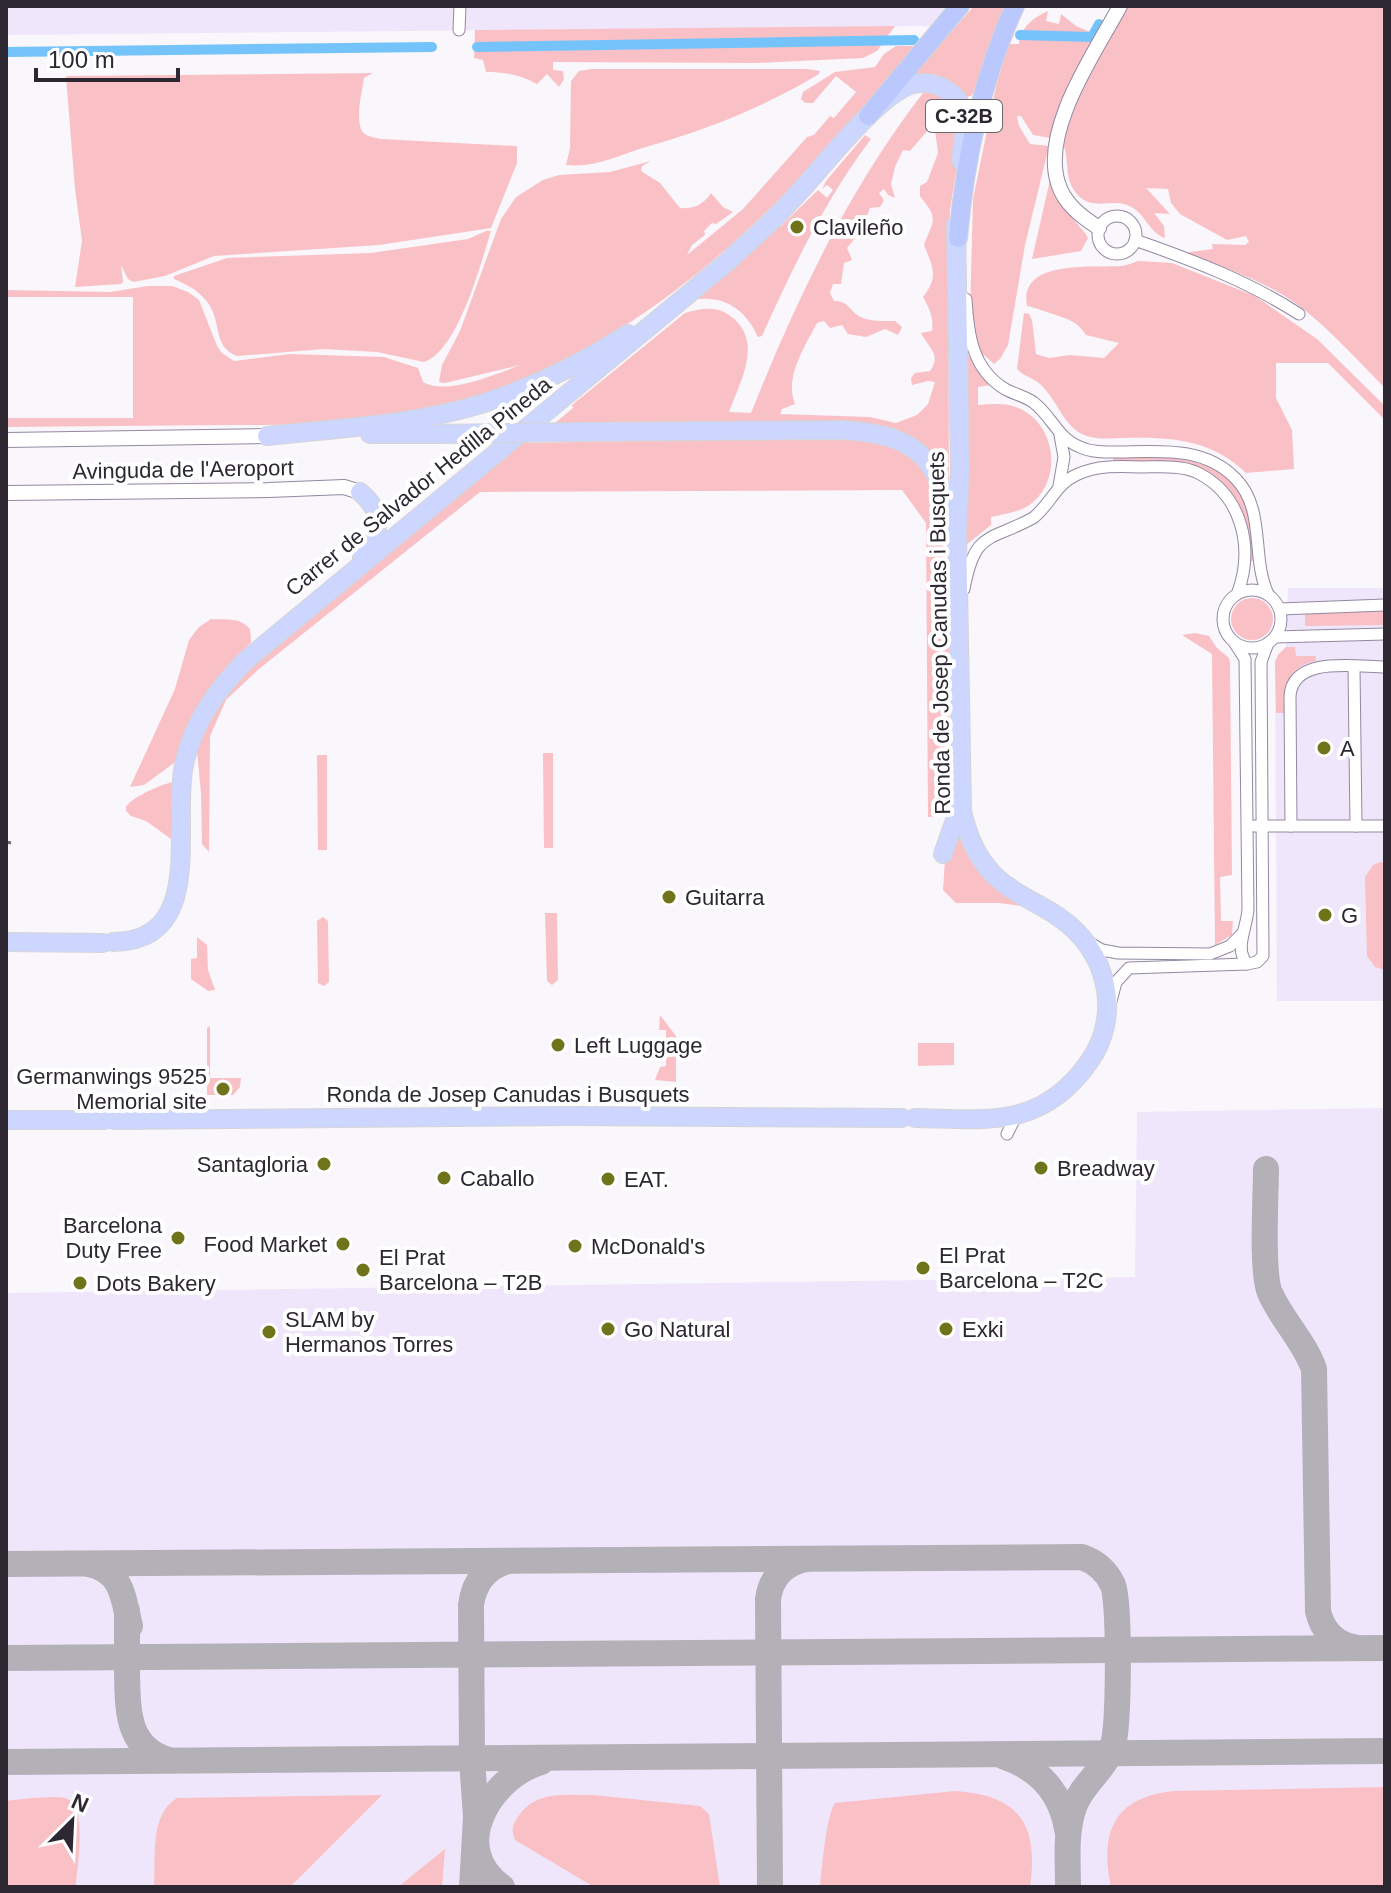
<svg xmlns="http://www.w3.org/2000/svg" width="1391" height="1893" viewBox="0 0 1391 1893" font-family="Helvetica,sans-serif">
<rect width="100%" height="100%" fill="#f9f6fc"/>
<g fill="#f0e6fb">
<polygon points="6,6 947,6 933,26 6,35"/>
<polygon points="1288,588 1385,588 1385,1001 1277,1001 1275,662 1278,655 1286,647"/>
<polygon points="1385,1108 1385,1887 6,1887 6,1293 1135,1277 1137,1112"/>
</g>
<g fill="#f9c1c6" fill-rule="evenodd">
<polygon points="974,6 1011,6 976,89 971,96 965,97 910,78"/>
<path d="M 1126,6 L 1385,6 L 1385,388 C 1352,355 1318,315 1278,292 C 1251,277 1221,266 1191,255 L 1189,252 L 1213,249 L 1212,244 L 1245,245 L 1249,242 L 1246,236 L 1227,240 L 1180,214 L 1171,203 L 1168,189 L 1146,188 L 1170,214 L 1154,213 L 1164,226 L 1165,238 C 1150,233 1146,216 1133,208 C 1112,194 1088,218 1071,185 C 1065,171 1069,155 1062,142 L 1081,91 Z"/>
<path d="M 1048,11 L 1046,21 L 1059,24 L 1061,14 L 1076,26 L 1097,35 L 1050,138 L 1033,135 L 1021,116 L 1017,116 L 1019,126 L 1030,144 L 1049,146 L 1025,245 L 1008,345 L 1000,359 L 994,364 L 984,355 L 981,355 L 970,315 L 973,199 L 997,82 L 1009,44 L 1019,44 C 1020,28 1034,17 1048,11 Z"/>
<path d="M 895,26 L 877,51 L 863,58 L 755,63 L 553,62 L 553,70 L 563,71 L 564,79 L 559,87 L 547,74 L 537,84 C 521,75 505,72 486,72 L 483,60 L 474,58 L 475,30 Z"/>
<path d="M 896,46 L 915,46 C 875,93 835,142 791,187 C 691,291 567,380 424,411 C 361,425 289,425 224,425 C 152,426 79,426 6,427 L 6,418 L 133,418 L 133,297 L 6,297 L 6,290 L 110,292 L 148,286 L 172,286 L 188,292 L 199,300 L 217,346 L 222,353 L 234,361 L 290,354 L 384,357 L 418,368 L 423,382 C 445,396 497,374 520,365 L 445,383 L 439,382 L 442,365 L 460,331 L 501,219 L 516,197 L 543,180 L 559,175 L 610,172 L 651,161 L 642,166 L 641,171 L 660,183 L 680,208 C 694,209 703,205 711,193 L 723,207 L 733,212 L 716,224 L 712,223 L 704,231 L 705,235 L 692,245 L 687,255 L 743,209 L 807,137 L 814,135 L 830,116 L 834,118 L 856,92 L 836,76 L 813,103 L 805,103 L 801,99 L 803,92 L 835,72 L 875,67 L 884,54 Z"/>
<path d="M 591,69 L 807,69 L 820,71 L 819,74 C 766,106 709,129 649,146 C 621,154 597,168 566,165 L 570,148 L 571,81 L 579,71 Z"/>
<path d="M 373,73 L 364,78 C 362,92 355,118 362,131 C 366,137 374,137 380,139 L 517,146 L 517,163 L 491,228 L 379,245 L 214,256 L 165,276 L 133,282 L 128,279 L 121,265 L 123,282 L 121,284 L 75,287 L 82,241 L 75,189 L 66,76 Z"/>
<path d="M 926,89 L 934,90 L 955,106 L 959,153 L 950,210 L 948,257 L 949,485 C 928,453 919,434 879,426 L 549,428 L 573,408 L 572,405 L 685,313 C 702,308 718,305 733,318 C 763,343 740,382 729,412 L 751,413 C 797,298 849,188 926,89 ZM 928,130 L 935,130 L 938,153 L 927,182 L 920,186 L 920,196 C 939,220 934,218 924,245 C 933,267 939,277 923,297 C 929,308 934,317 932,331 L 921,333 C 928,347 942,355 930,371 L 915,373 L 911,378 L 912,385 L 928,381 L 935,382 L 928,404 L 917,415 L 896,423 L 870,417 L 780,414 L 782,409 L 795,404 C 784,378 805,346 817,323 L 824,321 L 830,328 L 842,325 L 848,334 L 866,337 L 885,329 L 898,335 L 902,327 L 895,321 C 883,321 865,322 856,314 C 847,306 846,301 834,301 L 830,293 L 833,284 L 841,284 L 844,263 L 852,260 L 847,248 L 861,231 L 870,208 L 880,207 L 884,200 L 879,193 L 884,189 L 888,195 L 895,198 L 891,184 L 895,167 L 903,150 L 910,151 Z"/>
<path d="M 865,135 L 871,139 C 825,200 793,267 762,336 L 758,337 C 747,312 727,296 699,299 L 697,296 L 773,228 L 780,227 L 818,190 L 827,198 L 833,190 L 827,185 L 822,189 L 826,181 Z"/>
<polygon points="1050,180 1058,201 1085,233 1088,238 1081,251 1032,259"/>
<path d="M 486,231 L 491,231 C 481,263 458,351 424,362 L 377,352 L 324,349 L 237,356 C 216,348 220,330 213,312 C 206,295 191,286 174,279 L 174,276 L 227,258 L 371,253 L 468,239 Z"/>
<path d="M 1138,261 L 1172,263 L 1255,296 L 1317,339 L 1385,406 L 1385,420 L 1328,363 L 1276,363 L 1276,398 L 1292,430 L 1294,469 L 1246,473 C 1211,439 1170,437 1124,438 C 1113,438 1099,440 1087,436 C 1064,429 1058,401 1042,386 C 1035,378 1024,377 1017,369 L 1024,313 L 1029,314 L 1032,320 L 1036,354 L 1049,358 L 1070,355 L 1104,358 L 1119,343 L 1086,335 C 1076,320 1069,320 1053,314 C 1043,311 1037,308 1027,306 C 1018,259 1093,268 1120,266 C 1126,266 1132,263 1138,261 Z"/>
<path d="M 964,350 L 991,385 L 978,387 L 978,405 C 991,404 1004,403 1016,407 C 1057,422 1064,482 1028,506 C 1016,513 1004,514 991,517 L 991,525 L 966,545 Z"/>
<polygon points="823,438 874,440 916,456 940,502 949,634 950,816 928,817 926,523 902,490 480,492 259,669 226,700 210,736 209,852 202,844 201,793 197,751 212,709 232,683 519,443"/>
<path d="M 1113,456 C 1168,456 1239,453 1252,523 C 1254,535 1254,548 1255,561 L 1249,561 L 1246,524 L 1239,507 L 1206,472 L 1113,462 Z"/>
<circle cx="1252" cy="619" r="21"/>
<polygon points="1385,611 1385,625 1305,626 1305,612"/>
<path d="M 211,619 C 226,620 240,617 250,629 L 251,642 L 207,691 L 192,718 L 178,760 L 144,785 L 130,787 L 175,689 L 189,640 L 199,627 Z"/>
<polygon points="1195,633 1209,636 1217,648 1229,658 1230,663 1232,875 1220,877 1221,921 1233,921 1232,935 1215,945 1212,654 1182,635"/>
<path d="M 1286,647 L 1295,647 L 1296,656 L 1316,656 L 1316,661 C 1287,666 1284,688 1284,713 L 1276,713 L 1275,662 L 1278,655 Z"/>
<polygon points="543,753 553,753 553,848 544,848"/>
<polygon points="317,755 327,755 327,850 318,850"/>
<path d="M 174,782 L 174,838 L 171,839 L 146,821 L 131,816 L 126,811 L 126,807 C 130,798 163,783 174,782 Z"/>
<polygon points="958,831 1029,907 999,903 956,903 943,890 945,860"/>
<polygon points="1380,862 1385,862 1385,970 1375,967 1367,956 1365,877 1373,865"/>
<polygon points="545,913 557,913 558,980 552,985 547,981"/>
<polygon points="323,917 328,921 329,982 324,986 318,983 317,921"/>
<polygon points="197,937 207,945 208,970 215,990 208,991 191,979 191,959 197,958"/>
<polygon points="660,1015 676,1036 676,1082 655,1080 660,1067 666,1066 666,1030 659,1030"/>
<polygon points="210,1026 210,1078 241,1078 240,1087 233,1095 207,1095 207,1028"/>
<polygon points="918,1043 954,1043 954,1065 918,1066"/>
<path d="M 1385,1787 L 1385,1887 L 1111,1887 C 1099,1832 1114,1797 1174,1791 Z"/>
<path d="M 955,1791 C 1019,1795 1039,1824 1030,1887 L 820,1887 C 822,1868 826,1816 835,1803 Z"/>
<path d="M 382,1795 L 290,1887 L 154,1887 C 156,1858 149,1815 177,1798 Z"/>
<path d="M 593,1795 L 700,1806 L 709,1814 L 720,1887 L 594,1887 L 515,1840 C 511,1831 512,1825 518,1817 C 535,1790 565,1795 593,1795 Z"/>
<path d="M 32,1798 C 42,1798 61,1795 70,1800 C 87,1811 77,1869 76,1887 L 6,1887 L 6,1801 Z"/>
<polygon points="445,1849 442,1887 398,1887"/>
</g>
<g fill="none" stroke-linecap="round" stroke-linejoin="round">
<g stroke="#74c4fb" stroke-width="10">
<polyline points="1020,35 1092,37 1099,24"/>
<polyline points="477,47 914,40"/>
<polyline points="6,52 432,47"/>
</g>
<g stroke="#b4b0b8" stroke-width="26">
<path d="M 1266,1169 C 1266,1195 1261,1273 1270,1293 C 1282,1320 1304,1341 1314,1369 L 1318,1611 C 1322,1630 1335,1644 1354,1647"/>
<path d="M 6,1564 L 1082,1557 C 1096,1562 1107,1572 1113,1585 C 1120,1604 1119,1724 1113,1745 C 1106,1770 1082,1783 1074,1807 C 1065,1832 1068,1861 1068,1887"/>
<path d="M 89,1564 C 123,1571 123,1598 130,1626"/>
<path d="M 127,1611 C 127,1631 127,1652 127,1673 C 128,1709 126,1748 169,1760"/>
<polyline points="6,1658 1385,1648"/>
<path d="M 1005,1757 C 1040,1769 1061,1793 1067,1829"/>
<polyline points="6,1762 1385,1751"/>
<path d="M 472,1887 L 476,1817 L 472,1759 L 471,1605 C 474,1582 486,1567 508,1561"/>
<path d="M 502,1887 C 447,1848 490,1777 541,1762"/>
<path d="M 770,1887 L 768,1599 C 771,1577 785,1563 806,1559"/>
</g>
<g stroke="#9388a1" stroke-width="13">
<g id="minor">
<polyline points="459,30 460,6"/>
<circle cx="1117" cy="235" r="19"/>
<path d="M 1135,240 C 1192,260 1248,281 1299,314"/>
<path d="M 966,299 C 968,334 972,369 1005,389 C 1014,394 1024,396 1033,402 C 1052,416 1057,438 1080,447 C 1092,453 1109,452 1122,452 C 1162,451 1206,447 1236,479 C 1266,510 1251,558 1268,594"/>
<polyline points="1059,486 1064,457 1060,435"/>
<path d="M 964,589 C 975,530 989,542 1033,518 C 1050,505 1056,484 1076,475 C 1097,465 1119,466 1142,467 C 1159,467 1180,465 1196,472 C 1242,494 1254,547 1238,592"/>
<circle cx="1252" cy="619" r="29"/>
<polyline points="1280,609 1385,605"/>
<polyline points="1275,637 1385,634"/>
<path d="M 1234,642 L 1245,659 L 1248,909 C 1247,928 1234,948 1247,964"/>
<polyline points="1354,667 1356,826"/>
<polyline points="1254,826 1385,826"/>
<path d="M 1291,826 L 1290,696 C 1293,655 1356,667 1385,667"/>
<polyline points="1088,942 1102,950 1118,953 1210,954 1230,946 1242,934"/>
<polyline points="1111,1001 1116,982 1129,968 1247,964 1257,962 1263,956 1261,662 1268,643"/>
<polyline points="1007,1134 1016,1116"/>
</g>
</g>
<g stroke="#9388a1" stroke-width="16">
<g id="tertiary">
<path d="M 1099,228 C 1082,217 1064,204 1058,183 C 1041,129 1095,53 1120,6"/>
<polyline points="6,440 267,436"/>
<polyline points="6,493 269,490 344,487 360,492"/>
</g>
</g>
<g stroke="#d5d4d6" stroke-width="20">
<g id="primary">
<path d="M 574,432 L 840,430 C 879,432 918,438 937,477 C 944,492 947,509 954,525"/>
<polyline points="370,434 435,434"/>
<path d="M 267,436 C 339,428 415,425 484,403 C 534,387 584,362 628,334"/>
<path d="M 360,492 C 387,515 379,532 362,558"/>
<polyline points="943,854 960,806"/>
<polyline points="6,942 103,943"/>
<path d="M 113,942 C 209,941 170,822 185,760 C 195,720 217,690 245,661 L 726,263 C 747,243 769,225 788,204 C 818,174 873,99 910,85 C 921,81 934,83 945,89 C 972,104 964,135 961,160"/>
<path d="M 915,1118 C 987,1119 1041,1130 1089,1062 C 1123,1014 1107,950 1060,918 C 1039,903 1013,894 994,875 C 976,857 968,836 962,811 L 957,531 L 960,470 L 956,225"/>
<polyline points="6,1120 105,1120"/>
<polyline points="114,1120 571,1116 902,1118"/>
</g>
</g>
<g stroke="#d5d4d6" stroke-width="20">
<g id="trunk">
<polyline points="868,116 960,6"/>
<path d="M 958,238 C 965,159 982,78 1015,6"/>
</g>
</g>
<use href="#minor" stroke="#fff" stroke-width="11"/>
<use href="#tertiary" stroke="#fff" stroke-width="14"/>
<use href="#primary" stroke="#ccd6fe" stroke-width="18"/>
<use href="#trunk" stroke="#bbc8fe" stroke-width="18"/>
<polyline stroke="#6f6b73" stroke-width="3" stroke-dasharray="12 6" stroke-linecap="butt" points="6,842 11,843"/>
<g stroke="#d5d4d6" stroke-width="20" stroke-linecap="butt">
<polyline id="primary-bridge" points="435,434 574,432"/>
</g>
<use href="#primary-bridge" stroke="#ccd6fe" stroke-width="18"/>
</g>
<g fill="#6f731a" stroke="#fff" stroke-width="3">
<circle cx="797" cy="227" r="8"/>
<circle cx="1324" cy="748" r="8"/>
<circle cx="669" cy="897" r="8"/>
<circle cx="1325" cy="915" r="8"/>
<circle cx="558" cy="1045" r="8"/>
<circle cx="223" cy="1089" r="8"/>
<circle cx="324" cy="1164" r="8"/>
<circle cx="1041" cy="1168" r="8"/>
<circle cx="444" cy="1178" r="8"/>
<circle cx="608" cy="1179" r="8"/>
<circle cx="178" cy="1238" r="8"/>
<circle cx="343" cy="1244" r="8"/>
<circle cx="575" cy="1246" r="8"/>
<circle cx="923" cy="1268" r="8"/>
<circle cx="363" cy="1270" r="8"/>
<circle cx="80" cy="1283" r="8"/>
<circle cx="608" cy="1329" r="8"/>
<circle cx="946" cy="1329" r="8"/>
<circle cx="269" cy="1332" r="8"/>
</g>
<g text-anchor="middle" stroke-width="8" stroke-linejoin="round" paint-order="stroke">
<rect fill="#fff" stroke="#6b686f" stroke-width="2" x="926" y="100" width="76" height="32" rx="6"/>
<g font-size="20" font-weight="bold" fill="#2c2731">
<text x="964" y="123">C-32B</text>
</g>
<g font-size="22" fill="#2c2731" stroke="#fff" text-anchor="start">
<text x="813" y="235">Clavileño</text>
<text x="1340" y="756">A</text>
<text x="685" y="905">Guitarra</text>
<text x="1341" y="923">G</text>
<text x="574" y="1053">Left Luggage</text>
<text x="207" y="1084" text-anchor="end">Germanwings 9525<tspan x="207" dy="25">Memorial site</tspan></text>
<text x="308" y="1172" text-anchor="end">Santagloria</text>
<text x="1057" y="1176">Breadway</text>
<text x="460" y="1186">Caballo</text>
<text x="624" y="1187">EAT.</text>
<text x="162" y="1233" text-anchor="end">Barcelona<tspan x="162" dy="25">Duty Free</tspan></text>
<text x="327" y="1252" text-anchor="end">Food Market</text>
<text x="591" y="1254">McDonald's</text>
<text x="939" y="1263">El Prat<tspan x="939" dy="25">Barcelona – T2C</tspan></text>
<text x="379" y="1265">El Prat<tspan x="379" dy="25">Barcelona – T2B</tspan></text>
<text x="96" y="1291">Dots Bakery</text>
<text x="285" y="1327">SLAM by<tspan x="285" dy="25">Hermanos Torres</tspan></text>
<text x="624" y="1337">Go Natural</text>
<text x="962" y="1337">Exki</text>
</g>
<g font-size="22" fill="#2c2731" stroke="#fff">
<text transform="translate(183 469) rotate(-1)" y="8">Avinguda de l'Aeroport</text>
<text transform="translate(418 486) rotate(-39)" y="8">Carrer de Salvador Hedilla Pineda</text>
<text transform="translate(939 633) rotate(-91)" y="8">Ronda de Josep Canudas i Busquets</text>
<text x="508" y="1102">Ronda de Josep Canudas i Busquets</text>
</g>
</g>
<rect width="1391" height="1893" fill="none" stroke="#2c2731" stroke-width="16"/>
<g transform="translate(72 1821) rotate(24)" stroke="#ffffff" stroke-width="6" paint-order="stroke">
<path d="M0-6L14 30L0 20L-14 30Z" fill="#2c2731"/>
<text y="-12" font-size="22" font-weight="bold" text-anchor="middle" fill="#2c2731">N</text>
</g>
<path d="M36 68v12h142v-12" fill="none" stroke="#2c2731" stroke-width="4"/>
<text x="48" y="68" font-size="24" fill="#2c2731" stroke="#ffffff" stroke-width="6" paint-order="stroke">100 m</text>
</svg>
